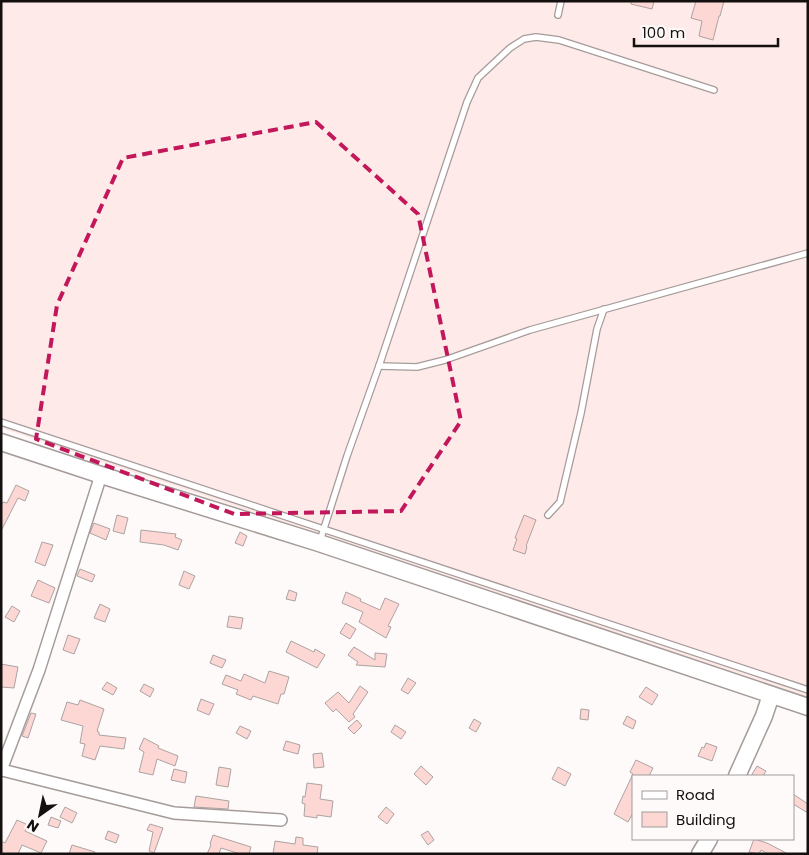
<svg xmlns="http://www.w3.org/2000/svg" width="809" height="855" viewBox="0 0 809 855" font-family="Poppins,sans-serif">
<rect width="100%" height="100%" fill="#fefafa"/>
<polygon fill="#feeae8" points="1,1 808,1 808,698 1,428"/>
<g fill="#fdd7d3" stroke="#aca3a2">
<polygon points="631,1 654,1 652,9 631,4"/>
<polygon points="696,1 724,1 720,16 719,16 713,40 699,36 702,21 691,18"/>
<polygon points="16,485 29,491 25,501 18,498 1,531 1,506 3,502 7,503"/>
<polygon points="117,515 128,518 124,534 113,531"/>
<polygon points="524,515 536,520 526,546 527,547 525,554 513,550 517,539 515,538"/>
<polygon points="94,523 110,529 106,540 90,533"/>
<polygon points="141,530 176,534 175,537 182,540 178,550 164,545 140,542"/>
<polygon points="240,532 247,536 243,546 235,543"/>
<polygon points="42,542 53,545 45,566 35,562"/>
<polygon points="80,569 95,575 92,582 77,576"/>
<polygon points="184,571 195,576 189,589 179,585"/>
<polygon points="38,580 55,588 49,603 31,596"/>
<polygon points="289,590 297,593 295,601 286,599"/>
<polygon points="346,592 361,599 360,601 380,610 385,598 399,604 388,626 391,627 386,638 359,622 363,612 342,603"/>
<polygon points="100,604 110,609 105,622 94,618"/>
<polygon points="12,606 20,611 14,622 5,617"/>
<polygon points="229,616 243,618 241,629 227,627"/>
<polygon points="346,623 356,629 350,639 340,633"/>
<polygon points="68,635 80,639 74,654 63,650"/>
<polygon points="291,641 314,652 315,649 325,655 317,668 286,652"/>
<polygon points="354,647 375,660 375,653 387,654 385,667 356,665 358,662 348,655"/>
<polygon points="213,655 226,660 222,668 210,663"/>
<polygon points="1,664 18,667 14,688 1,687"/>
<polygon points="269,671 289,677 284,694 281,694 278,704 253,696 251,700 236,694 238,690 222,684 226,675 241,681 244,674 265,683"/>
<polygon points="408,678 416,683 408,694 401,690"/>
<polygon points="107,682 117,688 113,695 102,689"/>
<polygon points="144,684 154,689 150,697 140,691"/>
<polygon points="360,686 368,692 353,714 355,717 349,722 336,709 333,712 325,703 338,692 349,703"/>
<polygon points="646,687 658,695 652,705 639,697"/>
<polygon points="201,699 214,704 209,715 197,710"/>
<polygon points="80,700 104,709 97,731 99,732 99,735 126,738 124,749 100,746 95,760 82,756 85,744 80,743 83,726 61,720 67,702 78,705"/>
<polygon points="581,709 589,710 588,720 580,719"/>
<polygon points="31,713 36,714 28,738 22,736"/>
<polygon points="627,716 636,721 633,729 623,724"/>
<polygon points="474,719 481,723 476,732 469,728"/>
<polygon points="357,720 362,726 354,734 348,728"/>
<polygon points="395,725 406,732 401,739 391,732"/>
<polygon points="240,726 251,731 247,739 236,733"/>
<polygon points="144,738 159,746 158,748 178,756 175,766 157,759 153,775 139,772 144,752 139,749"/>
<polygon points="286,741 300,745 298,754 283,750"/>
<polygon points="706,743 717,747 712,761 698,756 702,747 704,748"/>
<polygon points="322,753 324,767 314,768 313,754"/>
<polygon points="636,760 653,768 649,776 633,776 633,813 628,822 614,814 633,774 630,772"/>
<polygon points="421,766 433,777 426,785 414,774"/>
<polygon points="757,766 766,771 763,776 751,776"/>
<polygon points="219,767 231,769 228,787 216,785"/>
<polygon points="558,767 571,774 565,786 552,779"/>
<polygon points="174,769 187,772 185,783 171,780"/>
<polygon points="307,783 322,785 320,799 333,801 331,817 317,815 317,818 304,816 305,804 302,803 303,796 305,797"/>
<polygon points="793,794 808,804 808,813 793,804"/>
<polygon points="196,796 229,801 228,809 194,807"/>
<polygon points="65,807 77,813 72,823 60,817"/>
<polygon points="386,807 394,814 387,824 378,817"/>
<polygon points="51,817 61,821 58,828 48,825"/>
<polygon points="17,820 28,825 25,831 47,841 41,853 22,845 18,854 1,854 1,841 5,843"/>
<polygon points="150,824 163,828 154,853 149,851 153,832 147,830"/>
<polygon points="108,831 119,835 116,843 105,839"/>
<polygon points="428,831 434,840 428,845 421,835"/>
<polygon points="213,835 251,847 249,854 240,854 221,848 219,854 207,854 211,845 210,844"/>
<polygon points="296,837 303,838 303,845 318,847 317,854 273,854 275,841 295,844"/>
<polygon points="754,839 767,843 788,854 768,854 761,850 759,854 749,852"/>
<polygon points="72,845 95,852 95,854 69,854"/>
</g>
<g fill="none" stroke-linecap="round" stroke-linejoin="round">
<g stroke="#a59c9a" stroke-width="8">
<g id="lane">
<polyline points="558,15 561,1"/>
<polyline points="379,366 417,367 445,360 530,330 808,253"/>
<polyline points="1,422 808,690"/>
<polyline points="548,515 560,502 581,413 597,329 604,309"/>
<polyline points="320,541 347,456 379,366 467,102 478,78 510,48 524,39 536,37 559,40 714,90"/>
</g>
</g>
<g stroke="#a59c9a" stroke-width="14">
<g id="street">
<polyline points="1,770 39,670 101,475"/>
<polyline points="2,770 174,813 281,820"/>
</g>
</g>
<g stroke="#a59c9a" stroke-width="19">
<g id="secondary">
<polyline points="1,442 101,475 319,543 808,707"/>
<polyline points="737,776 764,716 771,695"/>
<polyline points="700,854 709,839"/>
</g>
</g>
<use href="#lane" stroke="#fff" stroke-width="5.5"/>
<use href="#street" stroke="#fff" stroke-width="11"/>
<use href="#secondary" stroke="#fff" stroke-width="16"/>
</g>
<path fill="none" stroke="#c2185b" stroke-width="4" stroke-dasharray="10 6" stroke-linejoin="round" d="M 316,122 L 418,214 L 461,421 L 401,511 L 234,514 L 36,439 L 57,305 L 123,158 Z"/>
<rect width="809" height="855" fill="none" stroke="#13100f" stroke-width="5"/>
<rect x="632" y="775" width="162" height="65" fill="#fefafa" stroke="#a09c9c"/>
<rect x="642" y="791" width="25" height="8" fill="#ffffff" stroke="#a09c9c"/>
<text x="676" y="800" font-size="15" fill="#13100f">Road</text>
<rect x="642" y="812" width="25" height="15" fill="#fdd7d3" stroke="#a09c9c"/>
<text x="676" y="825" font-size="15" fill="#13100f">Building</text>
<g transform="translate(40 815) rotate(213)" stroke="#fefafa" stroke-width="4" paint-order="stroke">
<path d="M0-4L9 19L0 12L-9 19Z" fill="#13100f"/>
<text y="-8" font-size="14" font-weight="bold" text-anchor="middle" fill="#13100f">N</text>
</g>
<path d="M634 38v8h144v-8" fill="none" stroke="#13100f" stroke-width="2.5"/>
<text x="642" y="38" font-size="15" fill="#13100f" stroke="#fefafa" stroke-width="4" paint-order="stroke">100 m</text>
</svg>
